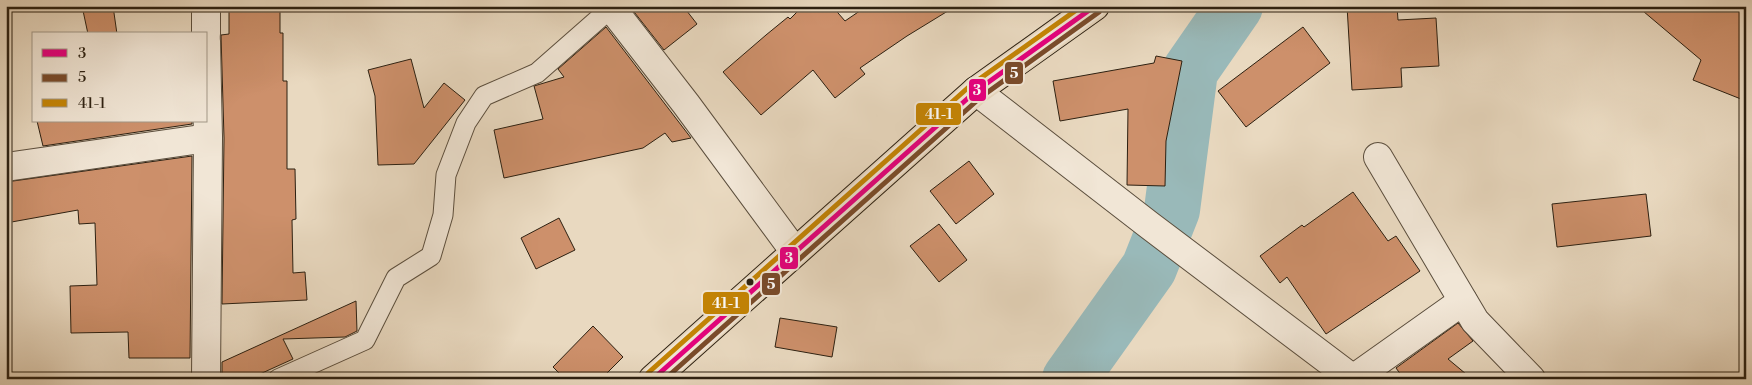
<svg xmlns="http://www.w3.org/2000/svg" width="1752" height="385" viewBox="0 0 1752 385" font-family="'Libre Bodoni',serif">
<rect width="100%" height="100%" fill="#e9d9c0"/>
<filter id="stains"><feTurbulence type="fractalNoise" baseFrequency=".004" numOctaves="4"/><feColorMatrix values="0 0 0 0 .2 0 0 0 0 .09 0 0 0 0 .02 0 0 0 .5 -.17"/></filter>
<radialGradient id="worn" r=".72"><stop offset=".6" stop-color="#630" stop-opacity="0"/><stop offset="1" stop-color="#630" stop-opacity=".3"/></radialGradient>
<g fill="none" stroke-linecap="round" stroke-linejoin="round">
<polyline stroke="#99b9b9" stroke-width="56" points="1070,379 1149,268 1172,210 1190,71 1235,6"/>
</g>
<g fill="#cd906b" stroke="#2c2011">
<polygon points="82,6 113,6 117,34 88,34"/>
<polygon points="229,6 280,6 280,33 283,33 283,81 287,81 287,169 295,169 296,219 292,220 293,273 305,272 307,300 222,304 224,138 221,35 229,34"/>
<polygon points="633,6 683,6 697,24 664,50 631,8"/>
<polygon points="803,6 832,6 845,21 867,6 956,6 907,36 860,68 865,74 835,98 813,70 761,115 723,72 766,35 788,17 790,19"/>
<polygon points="1347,6 1397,6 1398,20 1436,18 1439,66 1401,68 1402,87 1352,90"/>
<polygon points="1637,6 1746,6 1746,101 1693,80 1701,60"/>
<polygon points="606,27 691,138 672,142 665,133 643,148 504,178 494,130 543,119 534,86 564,77 558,69"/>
<polygon points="1303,27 1330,63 1246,127 1218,91"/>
<polygon points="1156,56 1182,61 1166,141 1165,186 1127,185 1128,109 1060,121 1053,81 1154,63"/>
<polygon points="411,59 424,108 444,83 465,100 414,164 378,165 375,96 368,70"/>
<polygon points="37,121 192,121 192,124 43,146"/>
<polygon points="192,156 190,358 129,358 128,332 71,333 70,286 97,285 95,223 79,224 78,210 6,223 6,182"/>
<polygon points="969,161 994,194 956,224 930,191"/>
<polygon points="1353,192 1388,241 1396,236 1420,271 1326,334 1287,277 1280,283 1260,256 1302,225 1304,227"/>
<polygon points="1646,194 1651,236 1557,247 1552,204"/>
<polygon points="559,218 575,250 536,269 521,238"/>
<polygon points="939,224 967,260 939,282 910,246"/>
<polygon points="356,301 357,331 345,337 283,339 293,359 249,379 222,379 222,362"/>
<polygon points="780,318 837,327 832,357 775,347"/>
<polygon points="1458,323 1473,341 1448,359 1472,379 1404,379 1396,368"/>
<polygon points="593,326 623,357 601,379 565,379 553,367"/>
</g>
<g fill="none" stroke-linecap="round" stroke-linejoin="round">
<g stroke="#5b4e3d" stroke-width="21">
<polyline id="service" points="278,379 365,340 396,278 431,256 443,215 446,175 466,123 484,96 537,73 611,8"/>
</g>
<g stroke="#5b4e3d" stroke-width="30">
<g id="minor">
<polyline points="206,6 206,34"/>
<polyline points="610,6 686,104 795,252"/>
<polyline points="976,91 1149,225 1353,379"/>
<polyline points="1378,157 1475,321 1531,379"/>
<polyline points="6,167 208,138"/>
<polyline points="206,379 208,138 206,41"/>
<polyline points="1353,379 1463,301"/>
</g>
</g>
<g stroke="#2c2011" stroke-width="30">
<polyline id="primary" points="653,379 976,91 1095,6"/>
</g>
<use href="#service" stroke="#f1e6d6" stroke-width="19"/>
<use href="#minor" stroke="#f1e6d6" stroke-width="28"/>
<use href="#primary" stroke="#e9d9c0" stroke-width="28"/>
<g stroke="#f1e6d6" stroke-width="9">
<polyline id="bus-1" points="653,379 976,91 1095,6"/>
</g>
<g stroke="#f1e6d6" stroke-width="9">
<polyline id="bus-2" points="665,379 981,97 1099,12"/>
</g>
<g stroke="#f1e6d6" stroke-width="9">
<polyline id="bus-3" points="648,373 971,85 1082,6"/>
</g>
<use href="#bus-1" stroke="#e5007d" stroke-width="5"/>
<use href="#bus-2" stroke="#7a4b2a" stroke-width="5"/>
<use href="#bus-3" stroke="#c48404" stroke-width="5"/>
</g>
<circle fill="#2c2011" stroke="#f1e6d6" stroke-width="2" cx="750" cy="282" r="4.5"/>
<g stroke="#f1e6d6" stroke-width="2">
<rect x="1004" y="61" width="20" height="24" rx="5" fill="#7a4b2a"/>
<rect x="968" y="78" width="19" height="24" rx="5" fill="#e5007d"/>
<rect x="915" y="102" width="47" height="24" rx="5" fill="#c48404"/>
<rect x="779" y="246" width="20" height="24" rx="5" fill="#e5007d"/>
<rect x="761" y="272" width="20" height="24" rx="5" fill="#7a4b2a"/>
<rect x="702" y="291" width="48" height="24" rx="5" fill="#c48404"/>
</g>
<g font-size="14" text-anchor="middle" font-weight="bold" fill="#fff">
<text x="1014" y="78">5</text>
<text x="977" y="95">3</text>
<text x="939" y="119">41-1</text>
<text x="789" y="263">3</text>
<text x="771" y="289">5</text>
<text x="726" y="308">41-1</text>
</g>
<rect width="1752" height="385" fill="none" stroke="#e9d9c0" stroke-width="25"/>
<rect x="8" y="8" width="1737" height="370" fill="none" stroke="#2c2011" stroke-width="2.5"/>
<rect x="12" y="12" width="1727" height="360" fill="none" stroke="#2c2011"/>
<rect x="32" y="32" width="175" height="90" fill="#f1e6d6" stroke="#a29787"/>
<rect x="42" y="49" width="25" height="8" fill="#e5007d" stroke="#a29787"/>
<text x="78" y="58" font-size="15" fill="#2c2011">3</text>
<rect x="42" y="74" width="25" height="8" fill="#7a4b2a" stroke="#a29787"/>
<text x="78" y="82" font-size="15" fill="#2c2011">5</text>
<rect x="42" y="99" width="25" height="8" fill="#c48404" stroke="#a29787"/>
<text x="78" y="108" font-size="15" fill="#2c2011">41-1</text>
<rect width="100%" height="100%" filter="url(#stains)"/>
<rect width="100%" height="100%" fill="url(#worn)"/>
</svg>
